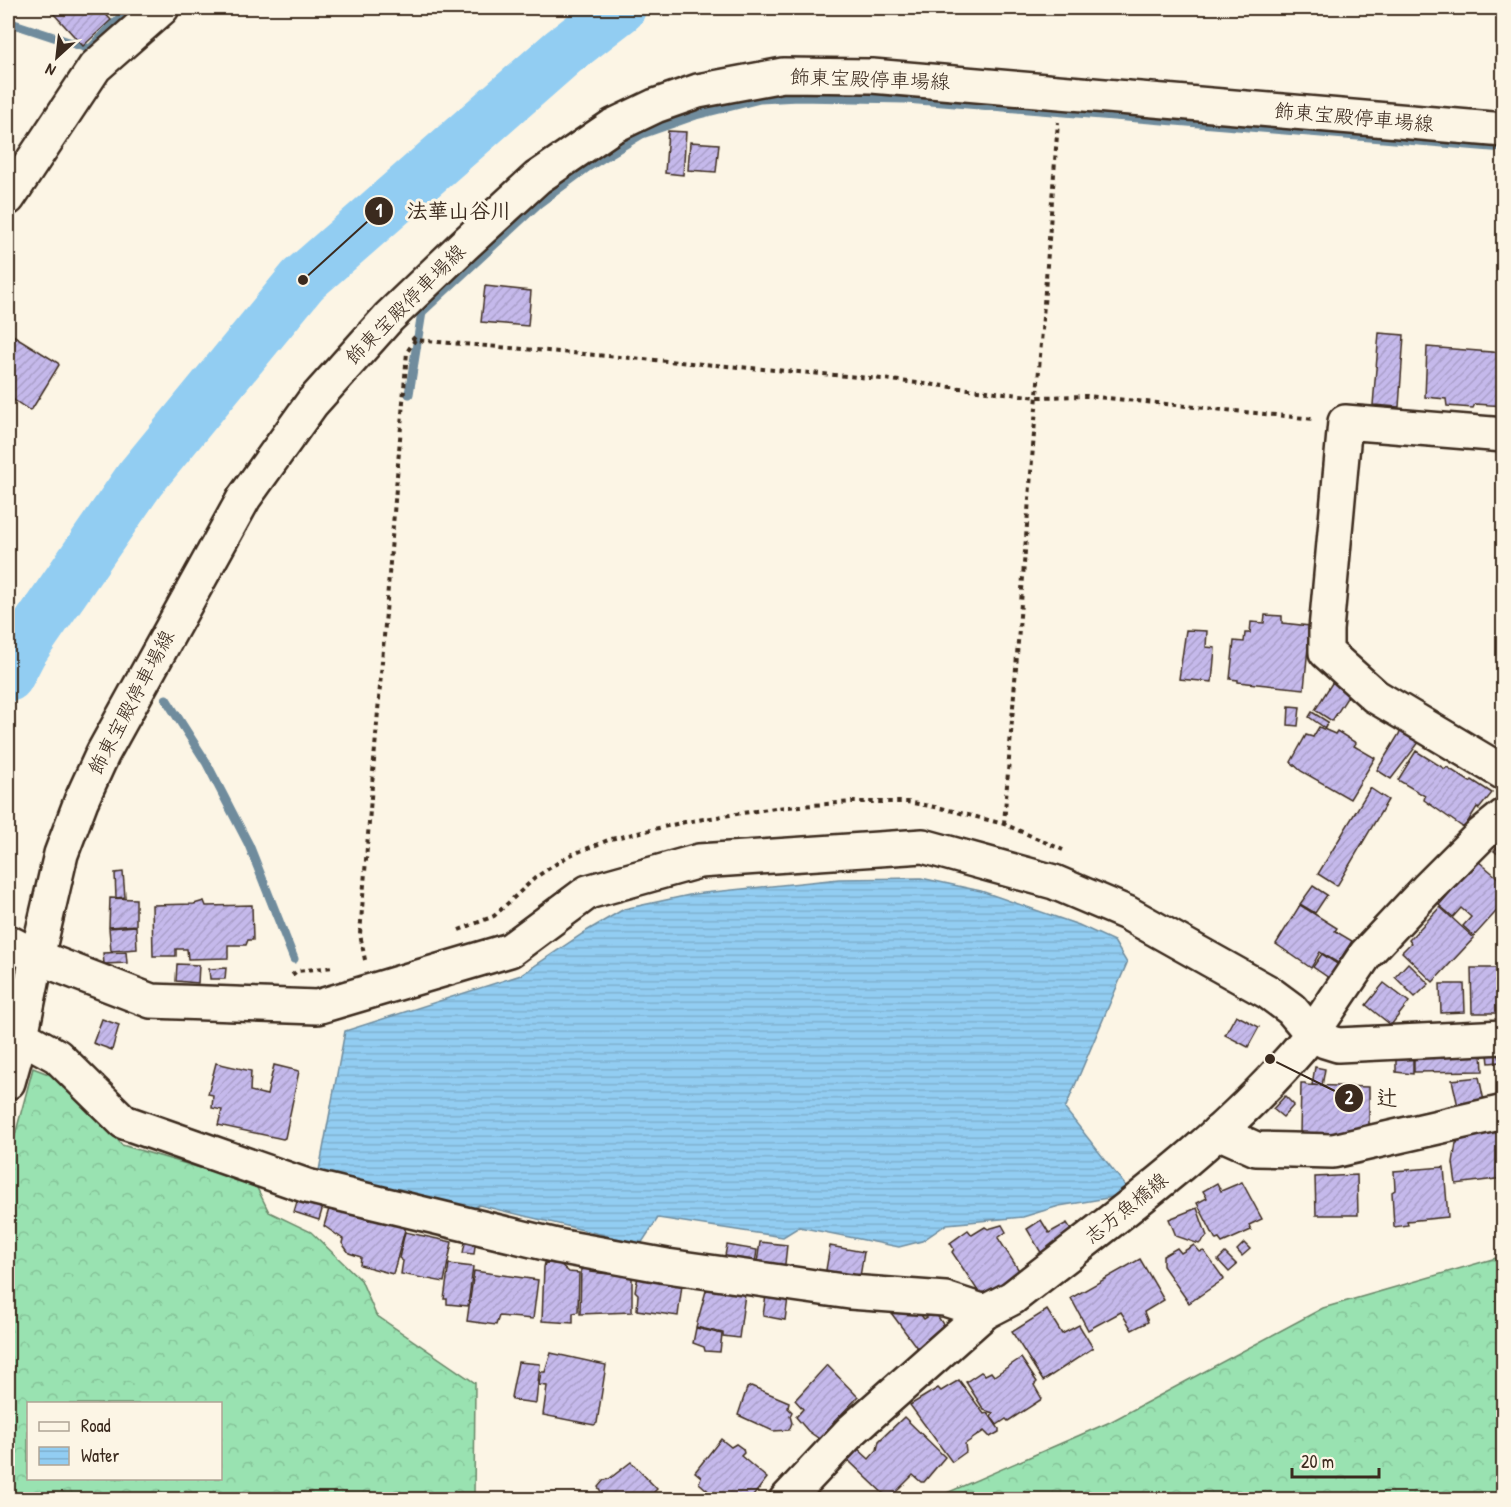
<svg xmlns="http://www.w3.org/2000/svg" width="1511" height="1507" viewBox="0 0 1511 1507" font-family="'Patrick Hand','Klee One',sans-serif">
<defs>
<pattern id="forest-crowns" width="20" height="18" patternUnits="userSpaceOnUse" patternTransform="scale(1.5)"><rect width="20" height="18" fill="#99e2b1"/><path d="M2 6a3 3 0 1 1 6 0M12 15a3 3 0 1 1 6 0" fill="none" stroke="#85c298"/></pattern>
<pattern id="water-rules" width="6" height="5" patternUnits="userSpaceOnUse" patternTransform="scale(1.5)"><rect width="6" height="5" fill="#92cdf2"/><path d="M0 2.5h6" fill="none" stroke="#7fb0cf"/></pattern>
<pattern id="building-hatch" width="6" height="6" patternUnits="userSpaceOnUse" patternTransform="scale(1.5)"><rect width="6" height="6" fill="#c5b9eb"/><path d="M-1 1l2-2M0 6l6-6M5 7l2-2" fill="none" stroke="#aa9fc9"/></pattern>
</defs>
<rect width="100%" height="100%" fill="#fcf5e5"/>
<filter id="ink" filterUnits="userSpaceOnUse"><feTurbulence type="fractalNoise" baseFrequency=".0167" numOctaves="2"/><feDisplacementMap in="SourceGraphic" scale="12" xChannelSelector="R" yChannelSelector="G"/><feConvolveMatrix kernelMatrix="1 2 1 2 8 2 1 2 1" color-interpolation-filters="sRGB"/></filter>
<g filter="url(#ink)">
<g fill="url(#forest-crowns)" stroke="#6a8668" stroke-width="1.5" fill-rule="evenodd">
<path d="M 33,1068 L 69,1082 L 122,1145 L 255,1184 L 269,1212 L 311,1232 L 361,1280 L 376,1315 L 475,1383 L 474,1499 L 8,1500 L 8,1161 ZM 28,1404 L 220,1404 L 220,1478 L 28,1478 Z"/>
<polygon points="1503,1256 1503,1499 933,1499 1110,1422 1323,1308"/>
</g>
<polygon fill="url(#water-rules)" stroke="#6f8c9d" stroke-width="1.5" points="921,878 981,891 1079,925 1114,941 1127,963 1065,1109 1132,1194 1059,1206 1023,1217 947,1224 922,1241 899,1247 799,1227 783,1237 658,1218 641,1244 479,1205 463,1214 318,1176 345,1031 521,975 588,930 624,909 694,894 839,879"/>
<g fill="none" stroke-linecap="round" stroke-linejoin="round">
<g stroke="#6f8c9d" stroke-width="9">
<polyline points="8,22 90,49 129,8"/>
<polyline points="409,394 422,312 538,204 588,167 642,134 696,115 760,99 798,97 906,99 1504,148"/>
<polyline points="166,699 206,762 249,845 294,959"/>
</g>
<polyline stroke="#92cdf2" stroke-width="52" points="8,676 21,651 140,479 303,280 563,52 620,8"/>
</g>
<g fill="url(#building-hatch)" stroke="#3b2a1e" stroke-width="1.5">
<polygon points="59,8 100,8 111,20 83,46 53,13"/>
<polygon points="668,131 686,132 683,175 665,173"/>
<polygon points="690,142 719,144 716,172 688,170"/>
<polygon points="485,286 531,291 528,326 481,322"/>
<polygon points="8,332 58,363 59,365 32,409 29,410 8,396"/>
<polygon points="1379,333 1404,335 1399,407 1373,405"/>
<polygon points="1427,347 1504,353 1504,406 1475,404 1473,408 1447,406 1446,399 1425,397"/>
<polygon points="1265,615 1282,616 1282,623 1310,626 1304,689 1238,682 1238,680 1230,679 1234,641 1244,642 1245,633 1250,633 1251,622 1264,623"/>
<polygon points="1186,630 1207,631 1206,647 1215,648 1212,682 1179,679"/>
<polygon points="1337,675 1354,687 1332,721 1315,710"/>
<polygon points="1289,706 1300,707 1298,726 1288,725"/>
<polygon points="1312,712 1328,722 1325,728 1309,717"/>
<polygon points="1319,727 1335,734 1337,731 1356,743 1354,746 1375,758 1350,799 1301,771 1291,762 1306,735 1313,737"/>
<polygon points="1402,729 1420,741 1391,779 1377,770"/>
<polygon points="1416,751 1445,769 1447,767 1470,782 1472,780 1492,793 1479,809 1477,807 1464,828 1424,800 1425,796 1398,780"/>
<polygon points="1370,788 1388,800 1337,886 1318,874"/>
<polygon points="1504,841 1504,859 1494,851"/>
<polygon points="1478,861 1504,883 1504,903 1474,936 1463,926 1471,917 1461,908 1453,917 1439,905"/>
<polygon points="123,872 125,897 116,898 115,873"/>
<polygon points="1313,886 1327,895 1315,913 1300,904"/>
<polygon points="110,898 136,899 136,925 109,927"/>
<polygon points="204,901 206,906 252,905 253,940 248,940 246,945 228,945 228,958 188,959 187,949 176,949 176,956 153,956 152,905 194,904"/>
<polygon points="1300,905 1337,928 1335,931 1352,941 1338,963 1320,952 1311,968 1276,944"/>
<polygon points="1440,907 1474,938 1433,982 1402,952 1411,943 1409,940"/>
<polygon points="136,926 137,949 111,951 109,928"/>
<polygon points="1501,933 1504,933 1504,1005"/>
<polygon points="126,952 127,963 104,964 103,953"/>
<polygon points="1322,954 1342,967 1332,980 1313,967"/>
<polygon points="1408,963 1429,984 1415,997 1395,977"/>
<polygon points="177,964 199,965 198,983 176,981"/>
<polygon points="226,968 225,979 210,979 209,969"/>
<polygon points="1471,968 1501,968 1503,1013 1472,1013"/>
<polygon points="1384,983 1409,1002 1391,1025 1366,1005"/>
<polygon points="1440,984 1464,984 1465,1012 1441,1013"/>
<polygon points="1236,1015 1259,1027 1248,1047 1225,1035"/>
<polygon points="102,1019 119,1025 112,1050 93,1043"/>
<polygon points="1482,1053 1483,1071 1414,1072 1414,1055"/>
<polygon points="1499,1054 1500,1062 1489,1063 1488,1055"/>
<polygon points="1396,1057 1413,1057 1413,1074 1396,1072"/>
<polygon points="216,1063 251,1071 250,1091 267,1095 274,1065 299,1071 285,1138 283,1139 218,1125 222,1110 212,1108 213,1095 208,1094"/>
<polygon points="1315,1067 1325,1069 1322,1086 1312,1085"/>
<polygon points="1479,1077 1485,1106 1459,1111 1452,1080"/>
<polygon points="1301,1083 1305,1083 1306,1085 1369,1087 1369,1135 1300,1134"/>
<polygon points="1285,1096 1294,1105 1283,1117 1273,1109"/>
<polygon points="1493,1124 1496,1133 1504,1133 1504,1178 1456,1184 1453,1163 1456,1143 1460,1142 1461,1136"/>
<polygon points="1444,1167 1448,1217 1407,1221 1408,1225 1394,1227 1392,1192 1395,1190 1394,1171"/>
<polygon points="1357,1175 1358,1215 1316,1215 1315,1177"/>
<polygon points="1242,1182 1262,1219 1249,1225 1251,1230 1222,1243 1219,1239 1216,1240 1197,1203 1207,1198 1203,1191 1217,1183 1221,1191"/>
<polygon points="299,1195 324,1203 319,1220 294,1212"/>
<polygon points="331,1202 364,1211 363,1218 369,1220 371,1216 406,1226 393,1274 360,1265 361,1257 349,1253 342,1243 343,1239 324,1226"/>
<polygon points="1197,1208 1207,1236 1199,1244 1176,1236 1169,1219"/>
<polygon points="1041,1220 1049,1233 1067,1223 1076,1237 1043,1256 1027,1229"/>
<polygon points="1002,1225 1006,1232 998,1238 1022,1275 984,1300 952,1252 954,1249 950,1243 968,1230 972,1235 985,1227 988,1229"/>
<polygon points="405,1232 452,1242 444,1282 401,1274 403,1261 399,1258"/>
<polygon points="466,1237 476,1238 474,1254 463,1253"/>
<polygon points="760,1242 787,1245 784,1273 756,1270"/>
<polygon points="1244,1243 1250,1249 1242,1256 1237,1250"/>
<polygon points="727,1245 757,1250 754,1270 723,1266"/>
<polygon points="1194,1245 1200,1252 1204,1251 1224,1279 1189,1303 1163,1266 1163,1256 1177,1248 1181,1253"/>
<polygon points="830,1246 864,1252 859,1283 825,1276"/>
<polygon points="1225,1253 1237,1265 1229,1272 1218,1260"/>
<polygon points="1140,1259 1164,1300 1144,1312 1148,1322 1132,1330 1121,1312 1088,1330 1071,1298"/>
<polygon points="545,1263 560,1264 569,1272 579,1273 578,1312 573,1313 573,1323 542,1321 544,1267"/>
<polygon points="449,1264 473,1267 468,1306 447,1304 447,1299 444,1299"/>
<polygon points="581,1266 590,1266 590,1272 632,1276 632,1312 580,1314"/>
<polygon points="474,1271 538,1280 533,1319 499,1316 496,1325 467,1321"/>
<polygon points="639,1272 683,1277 678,1316 637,1310 638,1294 635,1291"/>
<polygon points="707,1287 745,1294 739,1338 723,1336 723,1333 696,1327"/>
<polygon points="767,1288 789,1291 785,1320 763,1316"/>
<polygon points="915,1307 924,1319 935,1312 948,1332 920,1352 889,1310"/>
<polygon points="1047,1310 1062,1334 1079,1325 1093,1348 1043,1381 1012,1332"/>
<polygon points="696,1328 722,1334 720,1352 705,1351 704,1347 693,1343"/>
<polygon points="551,1353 606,1365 597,1423 594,1425 543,1415 547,1386 539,1385 541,1372 545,1372"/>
<polygon points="1021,1358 1037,1382 1034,1385 1042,1399 1008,1421 1006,1419 997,1425 991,1416 993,1413 984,1410 966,1382 981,1372 985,1375 991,1372 994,1376"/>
<polygon points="518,1362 540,1364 536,1403 513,1400 511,1397"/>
<polygon points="827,1365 858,1397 834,1422 836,1426 821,1440 808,1431 796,1417 803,1409 795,1400"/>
<polygon points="959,1380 984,1414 988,1413 999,1429 999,1432 990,1437 984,1431 965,1444 966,1452 952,1462 910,1405 938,1388 941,1391"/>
<polygon points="751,1386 789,1402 788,1408 792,1412 790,1416 792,1423 789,1430 773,1431 738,1415 747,1388"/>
<polygon points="904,1417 945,1457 924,1482 921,1482 913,1475 889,1499 848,1460 847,1456 857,1448 869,1459 877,1450 879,1441"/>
<polygon points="721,1439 731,1447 736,1444 743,1449 744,1453 741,1456 767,1478 750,1500 719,1500 699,1483 701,1477 695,1472"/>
<polygon points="631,1462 657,1489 646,1500 603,1500 605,1498 598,1487 604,1480 609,1479"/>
</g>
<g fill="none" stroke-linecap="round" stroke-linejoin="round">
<g stroke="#3b2a1e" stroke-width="38">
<g id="minor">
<polyline points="8,198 95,67 162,8"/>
<polyline points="1504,435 1345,422 1326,630 1326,652 1375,696 1504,773"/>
<polyline points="8,942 37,957 151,1001 317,1007 510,950 588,892 699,861 923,846 1054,882 1127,913 1268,992 1291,1009 1312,1034 1366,954 1426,890 1482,834 1504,816"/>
<polyline points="21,1036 57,1056 124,1122 307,1186 557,1246 667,1266 850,1292 945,1299 985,1312"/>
<polyline points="1218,1132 1256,1149 1333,1151 1504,1112"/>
</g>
</g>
<g stroke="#3b2a1e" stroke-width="38">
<g id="secondary">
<polyline points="8,1082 21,1036 37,957 61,854 81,801 103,753 244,498 312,403 389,317 463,246 537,178 613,126 655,106 698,91 783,75 872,76 1504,130"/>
<path d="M 786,1500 L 851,1431 L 985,1312 L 1012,1298 C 1116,1216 1228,1138 1312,1034 L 1325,1041 L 1338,1045 L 1504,1037"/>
</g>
</g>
<g stroke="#3b2a1e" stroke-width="4" stroke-dasharray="4.5 4.5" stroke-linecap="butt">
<polyline points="412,337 415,340 883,379 1038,397 1087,396 1314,419"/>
<polyline points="1004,824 1058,122"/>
<polyline points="459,930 494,916 536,877 568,856 611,839 685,822 775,808 852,802 907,802 941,808 1004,824 1063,850"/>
<polyline points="365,960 360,934 407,352 415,340"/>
<polyline points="292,975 297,971 334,967"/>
</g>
<use href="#minor" stroke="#fcf5e5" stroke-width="33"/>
<use href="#secondary" stroke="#fcf5e5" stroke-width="33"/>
</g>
</g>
<g text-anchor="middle" stroke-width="6" stroke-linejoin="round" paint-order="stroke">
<g font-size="20" fill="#3b2a1e" stroke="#fcf5e5">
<text transform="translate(870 79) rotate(2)" y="7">飾東宝殿停車場線</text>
<text transform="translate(1354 117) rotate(5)" y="7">飾東宝殿停車場線</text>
<text transform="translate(405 304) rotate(-45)" y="7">飾東宝殿停車場線</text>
<text transform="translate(131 702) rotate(-62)" y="7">飾東宝殿停車場線</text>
<text transform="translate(1126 1208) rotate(-39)" y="7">志方魚橋線</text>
</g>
</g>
<path fill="none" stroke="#3b2a1e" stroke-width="2" d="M303 280L379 211M1270 1059L1349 1098"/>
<g fill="#3b2a1e" stroke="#fcf5e5" stroke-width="2">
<circle cx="303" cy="280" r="6"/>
<circle cx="1270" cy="1059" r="6"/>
<circle cx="379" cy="211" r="15"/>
<circle cx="1349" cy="1098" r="15"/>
</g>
<g font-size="18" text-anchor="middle" font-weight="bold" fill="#fff">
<text x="379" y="217">1</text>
<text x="1349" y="1104">2</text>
</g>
<g font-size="21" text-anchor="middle" font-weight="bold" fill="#3b2a1e" stroke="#fcf5e5" stroke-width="6" stroke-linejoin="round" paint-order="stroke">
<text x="459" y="218">法華山谷川</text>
<text x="1387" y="1105">辻</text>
</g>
<rect width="1511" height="1507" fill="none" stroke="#fcf5e5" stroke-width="30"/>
<rect x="15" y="15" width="1481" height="1477" fill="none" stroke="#3b2a1e" stroke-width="2" filter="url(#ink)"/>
<rect x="27" y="1402" width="195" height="78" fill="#fcf5e5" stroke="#afa495" stroke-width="1.5"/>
<rect x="39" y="1422" width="30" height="9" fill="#fcf5e5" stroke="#afa495" stroke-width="1.5"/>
<text x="81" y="1432" font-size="18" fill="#3b2a1e">Road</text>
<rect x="39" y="1447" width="30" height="18" fill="url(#water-rules)" stroke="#afa495" stroke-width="1.5"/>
<text x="81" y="1462" font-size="18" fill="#3b2a1e">Water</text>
<g transform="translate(57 57) rotate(207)" stroke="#fcf5e5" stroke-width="4.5" paint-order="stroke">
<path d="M0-4.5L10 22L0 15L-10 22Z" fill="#3b2a1e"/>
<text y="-9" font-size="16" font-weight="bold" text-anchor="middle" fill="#3b2a1e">N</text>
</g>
<path d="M1292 1468v9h87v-9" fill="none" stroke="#3b2a1e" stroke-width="3"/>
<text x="1301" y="1468" font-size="18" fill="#3b2a1e" stroke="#fcf5e5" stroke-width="4.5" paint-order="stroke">20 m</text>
</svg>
